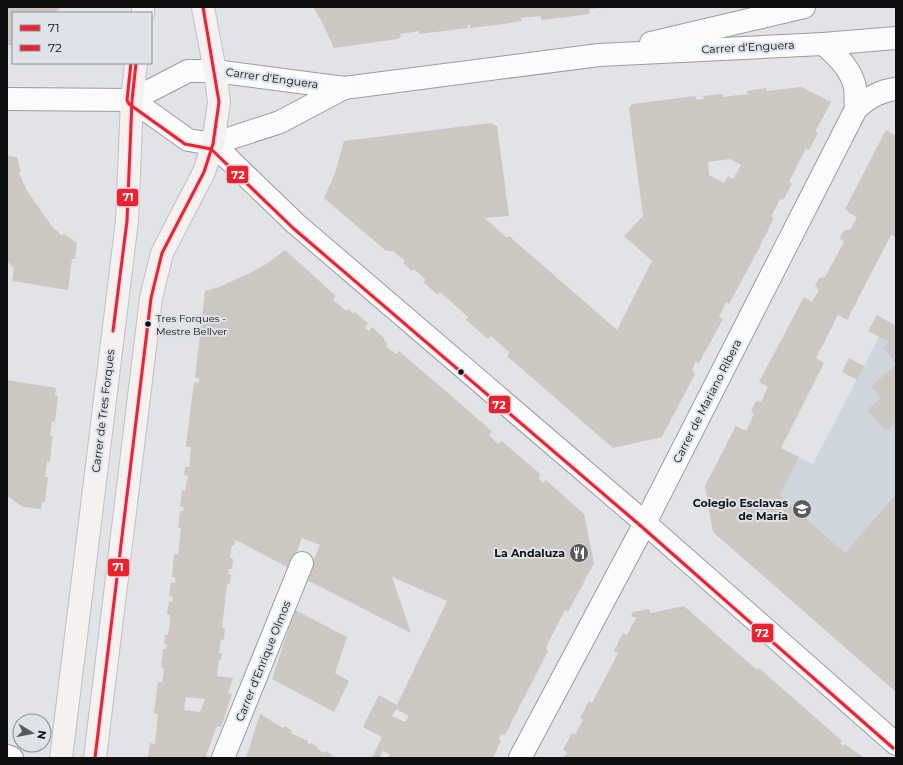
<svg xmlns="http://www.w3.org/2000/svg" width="903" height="765" viewBox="0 0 903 765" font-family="Montserrat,sans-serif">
<rect width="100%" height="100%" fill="#e1e3e6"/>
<polygon fill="#cfd5dd" points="896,336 896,692 713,532 705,486 736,426 813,464 879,337"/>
<g fill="#ccc7c0" fill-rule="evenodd">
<polygon points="7,7 61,7 55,13 13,13 13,45 7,45"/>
<polygon points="313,7 601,7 601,8 589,9 590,14 541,20 541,16 521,18 521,21 504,24 470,28 470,25 467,25 468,28 419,34 419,31 400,34 401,36 398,39 334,48 322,22"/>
<path d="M 801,87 L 831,102 L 815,132 L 818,133 L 809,150 L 806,148 L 789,182 L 792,184 L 783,200 L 780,199 L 771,217 L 774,218 L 756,254 L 729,304 L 726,302 L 719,317 L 723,319 L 699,363 L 696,362 L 692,369 L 695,374 L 662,437 L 613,448 L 508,357 L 509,352 L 491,336 L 488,339 L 466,320 L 468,317 L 440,292 L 438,295 L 423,282 L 426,280 L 414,269 L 412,271 L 403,263 L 405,261 L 394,252 L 385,250 L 324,198 L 335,173 L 344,141 L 491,123 L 497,126 L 509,216 L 485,218 L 507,238 L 509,236 L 617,330 L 652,261 L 624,236 L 643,216 L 629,109 L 632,104 L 695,96 L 697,100 L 704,99 L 703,96 L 723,94 L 723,97 L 747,94 L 747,91 L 766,88 L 767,91 ZM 730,159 L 741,165 L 733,179 L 728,176 L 724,183 L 709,175 L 708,162 Z"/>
<polygon points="886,130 896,136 896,237 891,235 847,320 838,315 816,358 824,363 781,448 799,457 780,496 845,553 896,494 896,692 713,532 705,486 736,426 746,431 754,414 751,411 756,401 761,402 768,387 759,382 804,297 812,302 819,290 815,286 819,278 825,277 844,242 840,238 844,230 850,230 857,217 847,212 848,211 845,209"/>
<polygon points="7,156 17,157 21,172 19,173 27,191 51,225 62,236 64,234 77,243 75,259 72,259 68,290 12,281 14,268 7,261"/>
<path d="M 285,250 L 336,296 L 333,300 L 343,308 L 347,311 L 348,309 L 353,313 L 355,312 L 364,320 L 368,323 L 365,328 L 369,331 L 372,327 L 385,339 L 384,340 L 388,344 L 386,346 L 389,349 L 396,354 L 399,351 L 492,431 L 489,435 L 498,444 L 502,441 L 540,474 L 539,479 L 543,483 L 546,480 L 584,514 L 594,563 L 568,612 L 565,610 L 547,645 L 546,648 L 548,651 L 505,735 L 501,734 L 499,739 L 501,741 L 493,758 L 388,758 L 390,754 L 383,751 L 379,758 L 372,758 L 382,737 L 363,727 L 379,695 L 397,705 L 447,601 L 392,577 L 411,633 L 305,579 L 320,545 L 302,538 L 291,569 L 236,540 L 235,541 L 234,546 L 232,545 L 230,558 L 233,559 L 232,569 L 229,569 L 228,574 L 231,574 L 230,584 L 227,584 L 222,628 L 225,628 L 224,640 L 221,639 L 219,653 L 222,653 L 221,660 L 219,660 L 217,676 L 233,678 L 228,693 L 232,694 L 221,727 L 217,726 L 205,758 L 148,758 L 150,743 L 155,744 L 158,714 L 154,713 L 158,682 L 162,682 L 164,669 L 161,666 L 163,649 L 166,649 L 167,644 L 164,644 L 165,635 L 168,635 L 170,622 L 170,615 L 167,615 L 169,601 L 172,602 L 173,597 L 169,596 L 171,582 L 175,583 L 175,578 L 172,577 L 174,554 L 178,555 L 181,528 L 178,528 L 180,511 L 183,511 L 184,507 L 180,507 L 182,490 L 185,491 L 188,476 L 184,475 L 185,467 L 189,467 L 191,447 L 186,446 L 194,382 L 199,383 L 199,378 L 195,378 L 205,291 L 219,287 L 250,273 L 268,263 ZM 186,697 L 205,699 L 200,712 L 184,710 ZM 396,709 L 409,716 L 405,722 L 392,716 Z"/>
<polygon points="877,315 896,326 896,364 883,347 889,342 868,331"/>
<polygon points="849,358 864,366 857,380 842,372"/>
<polygon points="896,365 896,422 886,431 867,410 881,398 871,386"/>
<polygon points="7,380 56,388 55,395 58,396 55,422 52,421 50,436 53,436 52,440 50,462 47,461 45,477 48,477 45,502 42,502 41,509 23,507 7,496"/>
<polygon points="684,606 757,670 759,668 842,741 840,743 843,746 845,744 864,758 564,758 567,752 563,750 572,733 575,735 583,720 580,718 589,701 592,703 618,653 614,651 623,633 627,635 636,618 631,616 633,612 649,609 651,613"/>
<polygon points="295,610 347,637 335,673 349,681 334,712 272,679"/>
<polygon points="260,714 283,728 285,726 292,731 291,733 308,741 307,743 310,744 311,743 318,747 317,749 324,753 326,751 333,756 331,758 246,758"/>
</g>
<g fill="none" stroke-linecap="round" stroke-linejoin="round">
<g stroke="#9a9c9e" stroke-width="24">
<g id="minor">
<polyline points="651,43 804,7"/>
<polyline points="7,99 132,100 188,71 215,71 344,88 599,55 823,44 896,38"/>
<polyline points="132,100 188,140 213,144 280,122 344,88"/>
<path d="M 856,109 C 868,98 879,91 896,89"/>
<polyline points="213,144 296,224 645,523 896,744"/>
<polyline points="7,756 12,758"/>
<polyline points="223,758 302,563"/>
<path d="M 520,758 L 645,523 L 856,109 C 855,102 856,94 855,87 C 851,69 837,55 823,44"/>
</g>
</g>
<g stroke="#c0c0c2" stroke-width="24">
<g id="major">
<polyline points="143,13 143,7"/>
<polyline points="61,758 127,221 132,100 136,63"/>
<polyline points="95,758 151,298 162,253 204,172 213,144 219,102 215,71 203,7"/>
</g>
</g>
<use href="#minor" stroke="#fafbfb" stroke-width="22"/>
<use href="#major" stroke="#f5f1f0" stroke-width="22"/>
<g stroke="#dee2e9" stroke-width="6">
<g id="bus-1">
<polyline points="113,331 127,221 132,100 136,63"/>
<polyline points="95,758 151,298 162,253 204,172 213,144 219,102 203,7"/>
</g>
</g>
<g stroke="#dee2e9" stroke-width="6">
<polyline id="bus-2" points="131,63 127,100 129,104 185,144 211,149 293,228 642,527 893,748"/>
</g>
<use href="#bus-1" stroke="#ed222e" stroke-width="3"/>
<use href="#bus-2" stroke="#ed222e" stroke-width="3"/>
</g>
<defs>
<g id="school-disc" transform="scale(1)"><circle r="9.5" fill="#57595c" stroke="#dee2e9"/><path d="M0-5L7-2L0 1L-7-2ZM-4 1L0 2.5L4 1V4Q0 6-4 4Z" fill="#fff"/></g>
<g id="restaurant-disc" transform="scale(1)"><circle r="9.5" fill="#57595c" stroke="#dee2e9"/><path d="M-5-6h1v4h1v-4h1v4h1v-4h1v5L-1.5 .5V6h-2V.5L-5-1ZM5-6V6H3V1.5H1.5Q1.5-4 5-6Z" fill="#fff"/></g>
</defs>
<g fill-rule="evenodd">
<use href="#school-disc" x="802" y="509"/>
<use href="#restaurant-disc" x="579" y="553"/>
</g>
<g fill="#0d0f11" stroke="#dee2e9" stroke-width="1.5">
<circle cx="148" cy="324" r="3.5"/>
<circle cx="461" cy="372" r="3.5"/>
</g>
<g text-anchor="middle" stroke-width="4" stroke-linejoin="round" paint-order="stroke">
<g font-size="10" fill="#0d0f11" stroke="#dee2e9" text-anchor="start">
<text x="156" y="322">Tres Forques -<tspan x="156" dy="13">Mestre Bellver</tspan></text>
</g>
<g font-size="11" fill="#0d0f11" stroke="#dee2e9">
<text transform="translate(748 47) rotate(-3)" y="4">Carrer d'Enguera</text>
<text transform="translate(272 78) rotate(8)" y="4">Carrer d'Enguera</text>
<text transform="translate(707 401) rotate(-63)" y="4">Carrer de Mariano Ribera</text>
<text transform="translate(103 411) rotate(-83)" y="4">Carrer de Tres Forques</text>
<text transform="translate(263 661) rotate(-68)" y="4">Carrer d'Enrique Olmos</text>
</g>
<g font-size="11" font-weight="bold" fill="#0d0f11" stroke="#dee2e9" text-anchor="end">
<text x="788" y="507">Colegio Esclavas<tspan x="788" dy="13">de María</tspan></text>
<text x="565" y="557">La Andaluza</text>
</g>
</g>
<g stroke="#dee2e9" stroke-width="1.5">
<rect x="226" y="165" width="23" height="19" rx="4" fill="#ed222e"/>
<rect x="116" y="188" width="23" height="19" rx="4" fill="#ed222e"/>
<rect x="488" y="395" width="23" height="19" rx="4" fill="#ed222e"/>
<rect x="107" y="558" width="23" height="19" rx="4" fill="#ed222e"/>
<rect x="751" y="623" width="23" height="20" rx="4" fill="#ed222e"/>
</g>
<g font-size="11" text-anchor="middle" font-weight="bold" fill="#fff">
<text x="238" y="179">72</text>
<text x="128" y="201">71</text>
<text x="499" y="409">72</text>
<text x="118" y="571">71</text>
<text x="762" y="637">72</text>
</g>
<rect width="903" height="765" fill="none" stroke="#0d0f11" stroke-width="16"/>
<rect x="12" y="12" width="140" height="52" fill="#dee2e9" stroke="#8a8e93"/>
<rect x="20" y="25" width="20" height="6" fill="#ed222e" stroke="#8a8e93"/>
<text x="48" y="32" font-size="12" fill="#0d0f11">71</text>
<rect x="20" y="45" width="20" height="6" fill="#ed222e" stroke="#8a8e93"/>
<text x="48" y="52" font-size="12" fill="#0d0f11">72</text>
<g transform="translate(32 733) rotate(100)"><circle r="19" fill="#dee2e9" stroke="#8a8e93"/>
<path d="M0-3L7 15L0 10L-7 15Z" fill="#57595c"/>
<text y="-6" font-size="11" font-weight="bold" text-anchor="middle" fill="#0d0f11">N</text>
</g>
</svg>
